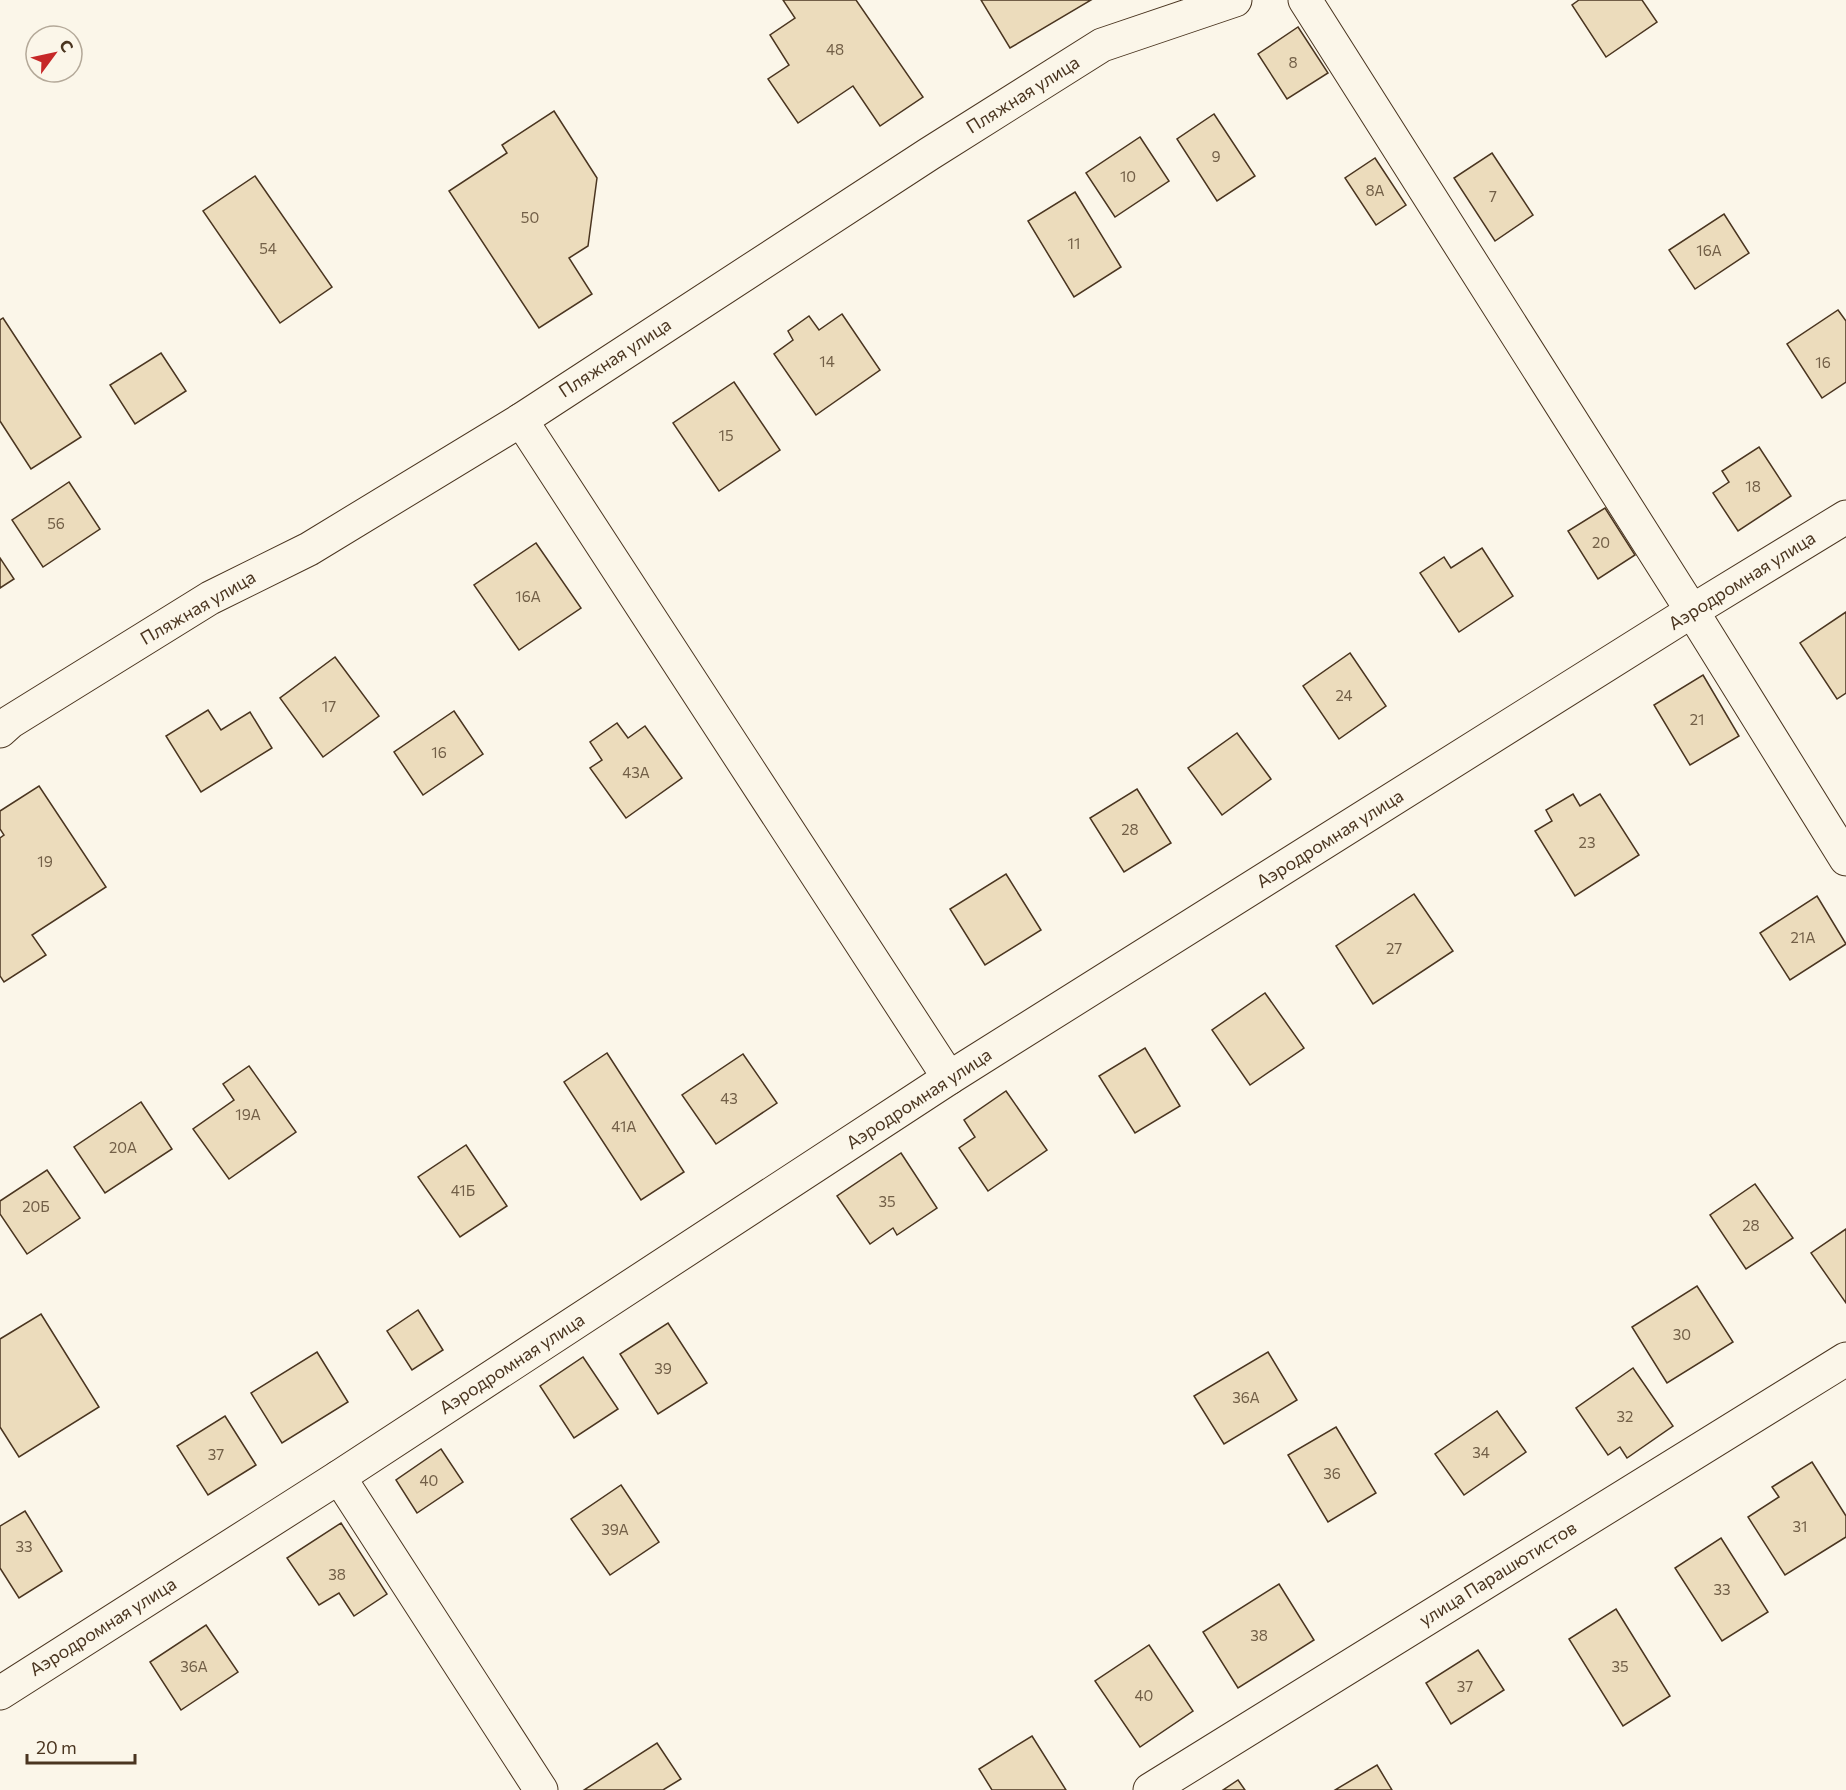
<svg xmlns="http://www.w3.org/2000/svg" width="1846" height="1790" viewBox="0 0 1846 1790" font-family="Commissioner,sans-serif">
<rect width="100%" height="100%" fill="#fbf6e9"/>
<g fill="#ecdcbc" stroke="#4a3520" stroke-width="1.5">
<polygon points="783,0 856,0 923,97 880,126 853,86 798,123 768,79 789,65 770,35 795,18"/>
<polygon points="981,0 1091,0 1010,48"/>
<polygon points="1579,0 1642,0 1657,22 1606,57 1572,5"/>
<polygon points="1298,27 1328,73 1287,99 1258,54"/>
<polygon points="554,111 597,178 588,246 569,258 592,294 539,328 449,191 507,153 502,145"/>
<polygon points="1214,114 1255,176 1217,201 1177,139"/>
<polygon points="1140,137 1169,181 1115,217 1086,173"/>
<polygon points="1492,153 1533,215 1495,241 1454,178"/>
<polygon points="1375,158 1406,205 1376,225 1345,178"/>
<polygon points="255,176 332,287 280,323 203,211"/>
<polygon points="1075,192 1121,267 1074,297 1028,221"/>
<polygon points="1724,214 1749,253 1695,289 1669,250"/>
<polygon points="1838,310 1846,321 1846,382 1822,398 1787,344"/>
<polygon points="842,314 880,370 816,415 774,354 793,340 788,331 809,316 819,330"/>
<polygon points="3,318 81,437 31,469 0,421 0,320"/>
<polygon points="161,353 186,391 135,424 110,385"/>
<polygon points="734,382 780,450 719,491 673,423"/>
<polygon points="1759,447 1791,496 1738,531 1713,493 1729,482 1722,471"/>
<polygon points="69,482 100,529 43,567 12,520"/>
<polygon points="1605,508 1635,555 1598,579 1568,531"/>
<polygon points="536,543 581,608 519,650 474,585"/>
<polygon points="1482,548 1513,596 1459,632 1420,573 1444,557 1451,568"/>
<polygon points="0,558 14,579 0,588"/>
<polygon points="1846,612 1846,693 1837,699 1800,643"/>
<polygon points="1350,653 1386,706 1339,739 1303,686"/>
<polygon points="335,657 379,716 323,757 280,698"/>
<polygon points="1703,675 1739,736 1690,765 1654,705"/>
<polygon points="208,710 221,730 250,712 272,748 201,792 166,736"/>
<polygon points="454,711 483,754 423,795 394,752"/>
<polygon points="617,723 628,738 645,726 682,778 626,818 590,768 602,760 590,742"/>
<polygon points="1237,733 1271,779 1222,815 1188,768"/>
<polygon points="39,786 106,887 32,935 46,955 4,982 0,976 0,838 4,835 0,829 0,811"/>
<polygon points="1137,789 1171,843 1124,872 1090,818"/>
<polygon points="1573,794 1580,806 1600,794 1639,855 1575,896 1535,831 1552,821 1546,810"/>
<polygon points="1006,874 1041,930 985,965 950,909"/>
<polygon points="1414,894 1453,951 1373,1004 1336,946"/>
<polygon points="1817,896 1846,944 1790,980 1760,933"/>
<polygon points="1265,993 1304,1048 1250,1085 1212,1030"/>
<polygon points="1145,1048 1180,1106 1135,1133 1099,1076"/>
<polygon points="607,1053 684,1172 641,1200 564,1082"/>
<polygon points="743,1054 777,1103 716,1144 682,1095"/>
<polygon points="249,1066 296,1132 229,1179 193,1129 234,1100 223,1084"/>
<polygon points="1006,1091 1047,1150 988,1191 959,1148 975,1137 964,1120"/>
<polygon points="141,1102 172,1149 105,1193 74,1147"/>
<polygon points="466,1145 507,1206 460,1237 418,1177"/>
<polygon points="901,1153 937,1208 897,1235 893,1228 870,1244 837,1196"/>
<polygon points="47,1170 80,1218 27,1254 0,1214 0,1201"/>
<polygon points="1755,1184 1793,1238 1746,1269 1710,1215"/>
<polygon points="1846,1229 1846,1303 1811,1253"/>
<polygon points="1697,1286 1733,1342 1667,1383 1632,1327"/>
<polygon points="418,1310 443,1350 412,1370 387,1331"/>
<polygon points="41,1314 99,1407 19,1457 0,1427 0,1339"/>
<polygon points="668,1323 707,1383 658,1414 620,1354"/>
<polygon points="317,1352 348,1402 282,1443 251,1393"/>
<polygon points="1268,1352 1297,1400 1224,1444 1194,1396"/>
<polygon points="583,1357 618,1409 574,1438 540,1386"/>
<polygon points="1633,1368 1673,1426 1627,1458 1620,1447 1608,1455 1576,1408"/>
<polygon points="1497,1411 1526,1452 1464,1495 1435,1454"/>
<polygon points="225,1416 256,1465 208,1495 177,1446"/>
<polygon points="1336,1427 1376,1493 1328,1522 1288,1455"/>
<polygon points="441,1449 463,1482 417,1513 396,1480"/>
<polygon points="1812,1462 1846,1516 1846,1537 1785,1575 1748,1517 1779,1497 1772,1487"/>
<polygon points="621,1485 659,1542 610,1575 571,1519"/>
<polygon points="25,1511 62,1571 19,1598 0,1568 0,1526"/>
<polygon points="341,1523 387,1594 354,1616 339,1593 319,1605 287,1558"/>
<polygon points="1721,1538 1768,1612 1722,1641 1675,1568"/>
<polygon points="1279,1584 1314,1640 1238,1688 1203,1632"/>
<polygon points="1616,1609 1670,1696 1623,1726 1569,1639"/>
<polygon points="206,1625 238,1672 181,1710 150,1662"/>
<polygon points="1149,1645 1193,1711 1140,1747 1095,1681"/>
<polygon points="1478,1650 1504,1690 1451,1724 1426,1683"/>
<polygon points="1032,1736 1066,1790 992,1790 979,1769"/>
<polygon points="657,1743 681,1779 663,1790 584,1790"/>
<polygon points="1377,1765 1392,1790 1335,1790"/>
<polygon points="1238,1780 1245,1790 1223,1790"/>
</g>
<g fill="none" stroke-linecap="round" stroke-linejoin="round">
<g stroke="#4a3520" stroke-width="35">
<g id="minor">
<polyline points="1305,0 1692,611 1846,859"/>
<polyline points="521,420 949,1078"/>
<polyline points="0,731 10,722 210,598 309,549 521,420 929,154 1102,45 1235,0"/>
<polyline points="339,1477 541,1790"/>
<polyline points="1150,1790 1846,1359"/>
</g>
</g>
<g stroke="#4a3520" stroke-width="35">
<polyline id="tertiary" points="0,1693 339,1477 949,1078 1692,611 1846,517"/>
</g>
<use href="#minor" stroke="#fbf6e9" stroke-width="33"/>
<use href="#tertiary" stroke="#fbf6e9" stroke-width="33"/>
</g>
<g text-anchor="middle" stroke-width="4.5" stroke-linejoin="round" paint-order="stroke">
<g font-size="15" fill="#725f47">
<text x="835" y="55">48</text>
<text x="1293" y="68">8</text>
<text x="1216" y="162">9</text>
<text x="1128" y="182">10</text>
<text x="1375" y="196">8А</text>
<text x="1493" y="202">7</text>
<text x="530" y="223">50</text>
<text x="1074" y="249">11</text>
<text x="268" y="254">54</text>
<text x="1709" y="256">16А</text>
<text x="827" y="367">14</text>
<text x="1823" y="368">16</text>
<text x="726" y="441">15</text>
<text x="1753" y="492">18</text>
<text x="56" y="529">56</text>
<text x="1601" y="548">20</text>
<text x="528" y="602">16А</text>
<text x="1344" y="701">24</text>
<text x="329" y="712">17</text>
<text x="1697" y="725">21</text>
<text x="439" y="758">16</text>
<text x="636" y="778">43А</text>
<text x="1130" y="835">28</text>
<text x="1587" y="848">23</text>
<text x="45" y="867">19</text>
<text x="1803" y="943">21А</text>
<text x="1394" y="954">27</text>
<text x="729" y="1104">43</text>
<text x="248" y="1120">19А</text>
<text x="624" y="1132">41А</text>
<text x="123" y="1153">20А</text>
<text x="463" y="1196">41Б</text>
<text x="887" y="1207">35</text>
<text x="36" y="1212">20Б</text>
<text x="1751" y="1231">28</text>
<text x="1682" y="1340">30</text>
<text x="663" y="1374">39</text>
<text x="1246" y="1403">36А</text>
<text x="1625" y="1422">32</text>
<text x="1481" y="1458">34</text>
<text x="216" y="1460">37</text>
<text x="1332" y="1479">36</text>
<text x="429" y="1486">40</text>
<text x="1800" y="1532">31</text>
<text x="615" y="1535">39А</text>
<text x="24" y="1552">33</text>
<text x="337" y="1580">38</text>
<text x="1722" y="1595">33</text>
<text x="1259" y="1641">38</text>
<text x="194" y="1672">36А</text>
<text x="1620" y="1672">35</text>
<text x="1465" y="1692">37</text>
<text x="1144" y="1701">40</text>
</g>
<g font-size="18" fill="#4a3520" stroke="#fbf6e9">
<text transform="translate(1023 95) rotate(-32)" y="6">Пляжная улица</text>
<text transform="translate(615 358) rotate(-33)" y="6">Пляжная улица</text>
<text transform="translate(1742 581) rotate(-32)" y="6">Аэродромная улица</text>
<text transform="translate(198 608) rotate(-30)" y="6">Пляжная улица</text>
<text transform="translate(1330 839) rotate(-32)" y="6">Аэродромная улица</text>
<text transform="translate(919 1099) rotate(-33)" y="6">Аэродромная улица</text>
<text transform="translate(512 1364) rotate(-33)" y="6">Аэродромная улица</text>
<text transform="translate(1498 1574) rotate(-32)" y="6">улица Парашютистов</text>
<text transform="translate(103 1627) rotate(-32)" y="6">Аэродромная улица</text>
</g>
</g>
<g transform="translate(54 54) rotate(57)"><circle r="28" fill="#fbf6e9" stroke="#b4a999" stroke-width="1.5"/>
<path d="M0-4.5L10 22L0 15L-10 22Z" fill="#c62828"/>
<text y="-9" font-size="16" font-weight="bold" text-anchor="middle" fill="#4a3520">С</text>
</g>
<path d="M27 1754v9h108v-9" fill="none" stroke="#4a3520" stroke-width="3"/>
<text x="36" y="1754" font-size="18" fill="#4a3520" stroke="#fbf6e9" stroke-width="4.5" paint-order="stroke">20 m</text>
</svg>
